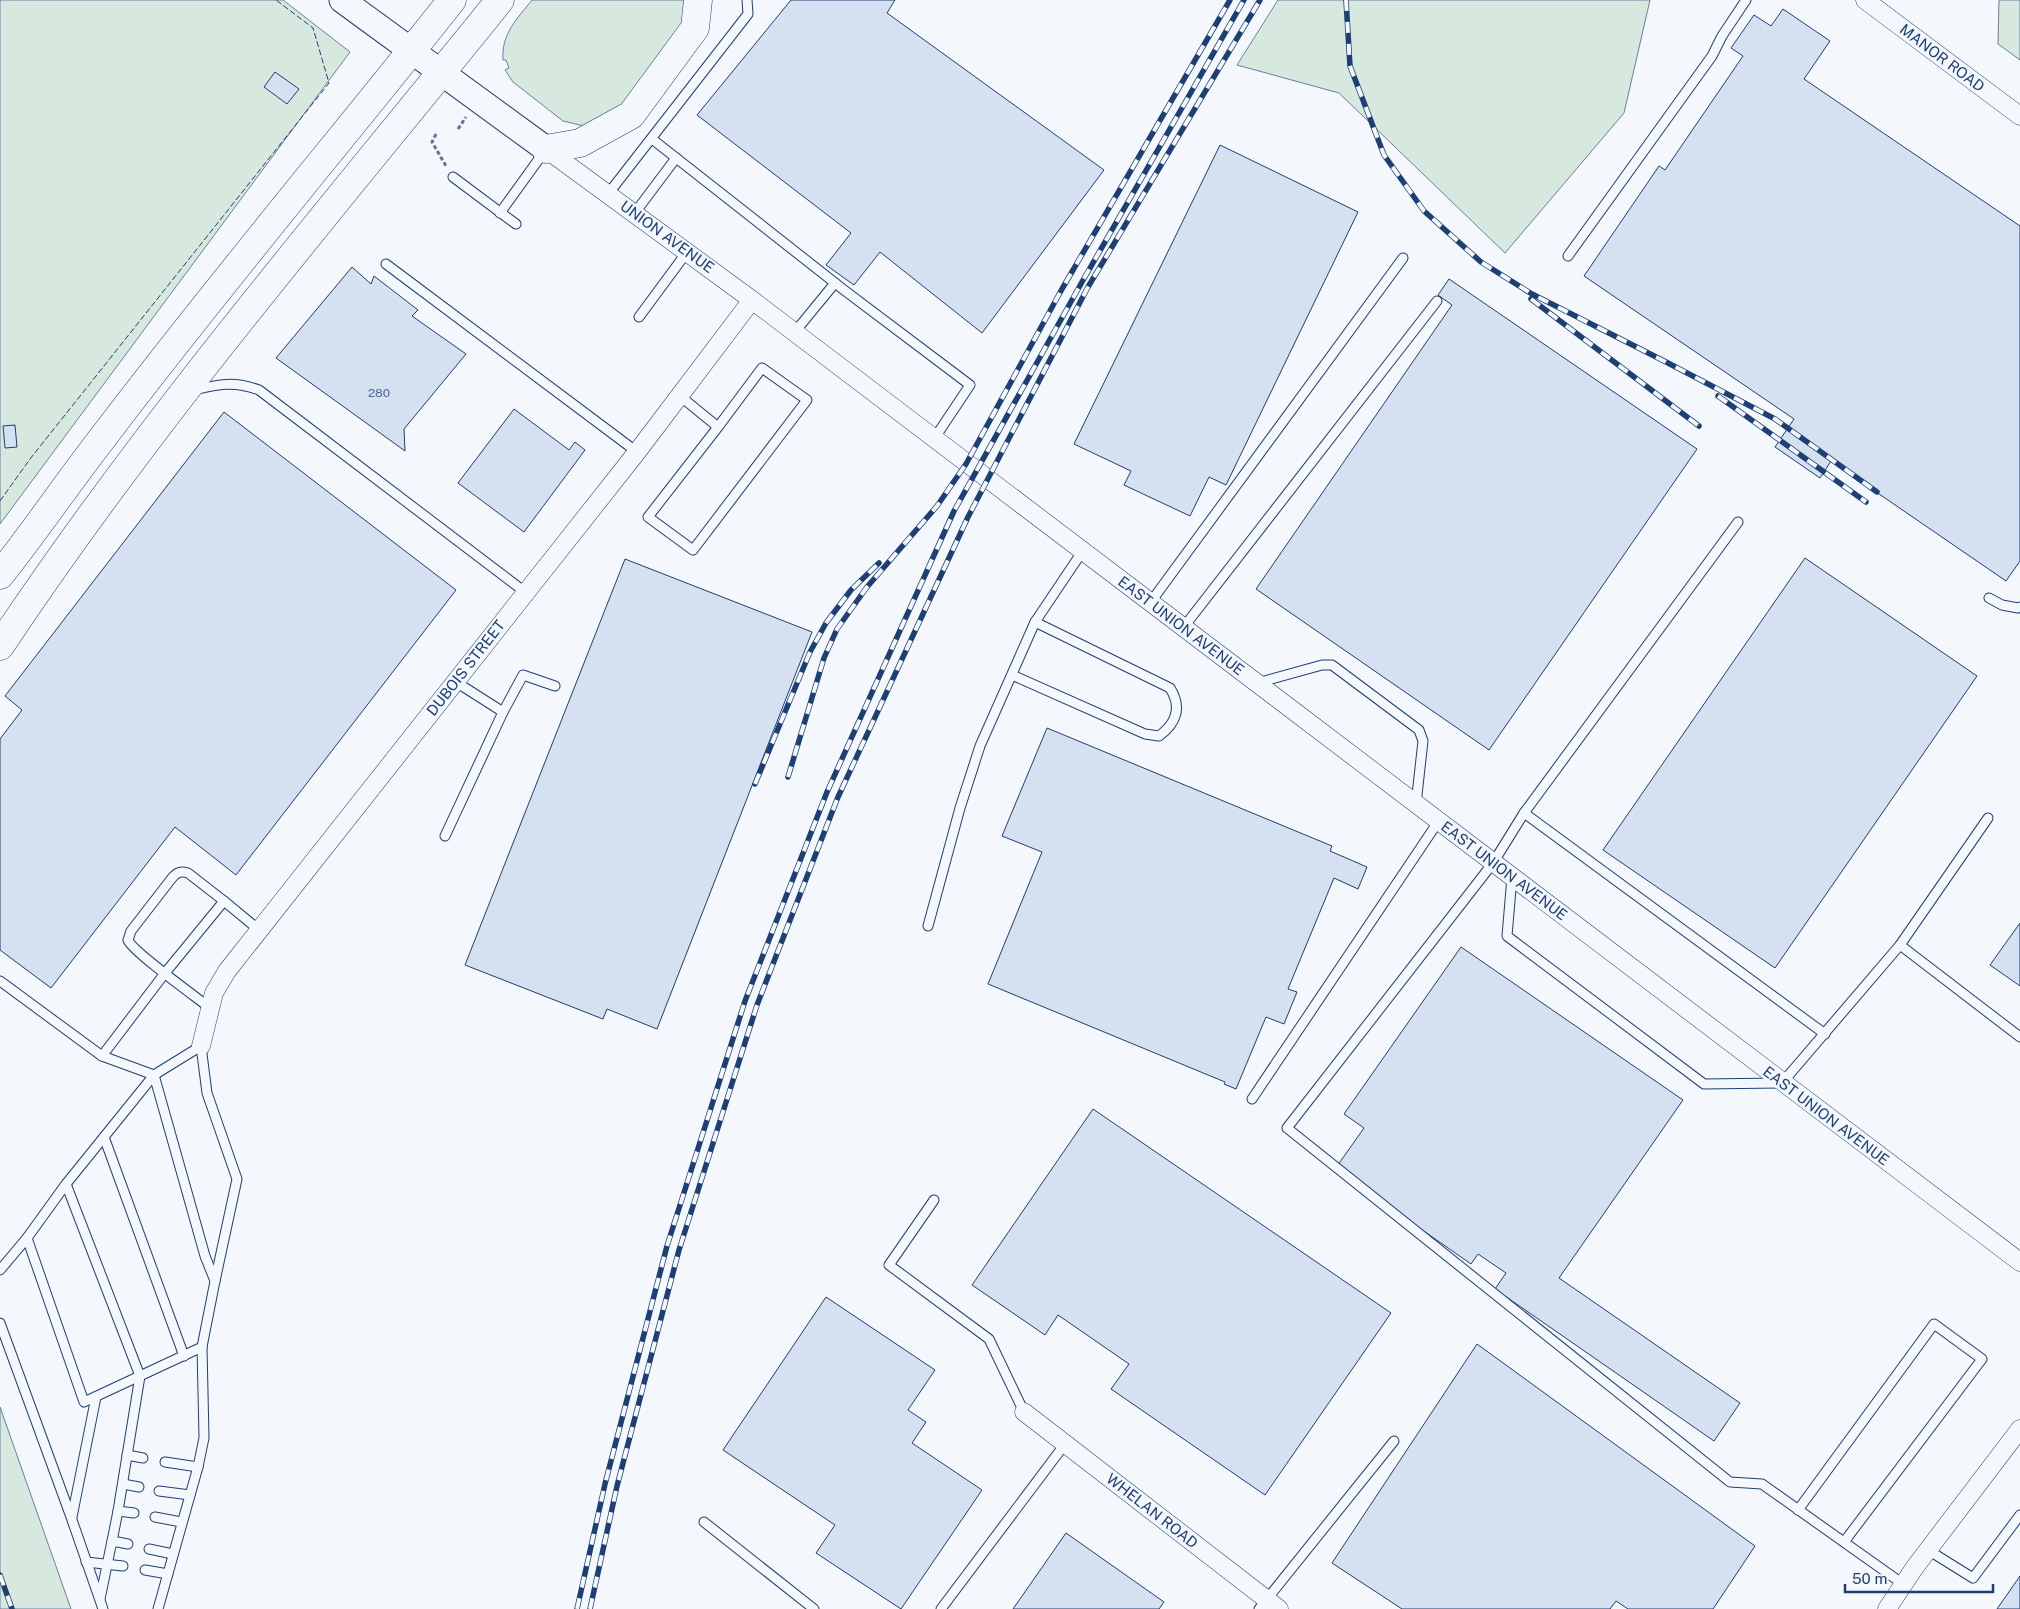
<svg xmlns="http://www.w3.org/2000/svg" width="2020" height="1609" viewBox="0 0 2020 1609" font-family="'Public Sans',sans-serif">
<rect width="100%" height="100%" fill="#f4f7fb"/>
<g fill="#d7e8df" stroke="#687fa3">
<polygon points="0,0 283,0 350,52 0,524"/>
<path d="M 532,0 L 688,0 L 682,25 L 618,110 L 584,126 L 563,121 L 513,82 L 505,70 L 509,68 L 506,60 L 503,60 C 501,34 517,19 532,0 Z"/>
<polygon points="1278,0 1650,0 1624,113 1505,253 1339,93 1237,65"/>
<polygon points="1999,0 2020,0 2020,60 1998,44"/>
<polygon points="0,1407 71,1609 0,1609"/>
</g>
<g fill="#d5e0f0" stroke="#1d3f73">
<polygon points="791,0 895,0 887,13 1104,170 982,333 880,252 854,285 826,265 851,233 697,115"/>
<polygon points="1783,9 1830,41 1804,79 2020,226 2020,561 2006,581 1831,461 1820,478 1775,447 1794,419 1584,276 1659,166 1665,170 1743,56 1731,48 1754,15 1771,26"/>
<polygon points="275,72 299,89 287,104 264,87"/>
<polygon points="1220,145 1358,212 1226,485 1209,477 1190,516 1124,485 1131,471 1074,444"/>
<polygon points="352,267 371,284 374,276 418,310 412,316 466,354 404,429 405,451 276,358"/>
<polygon points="1449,279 1697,449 1489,750 1256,589 1452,305 1438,295"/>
<polygon points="514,409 569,450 575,442 585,450 524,532 458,483"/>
<polygon points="224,412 456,590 236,875 175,827 51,988 0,950 0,739 22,710 5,696"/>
<polygon points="15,425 17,447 5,448 3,426"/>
<polygon points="1805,558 1977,676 1775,968 1603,850"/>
<polygon points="625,559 812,632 657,1029 607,1009 603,1019 465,965"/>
<polygon points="1047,728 1332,846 1330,851 1367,867 1358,889 1334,878 1288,989 1297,992 1284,1024 1266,1017 1236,1089 1224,1084 1225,1082 988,984 1042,852 1002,836"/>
<polygon points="2020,923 2020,986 1990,965"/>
<polygon points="1461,947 1683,1100 1559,1278 1740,1403 1714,1441 1495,1289 1506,1273 1478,1254 1471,1264 1335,1169 1364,1128 1344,1114"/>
<polygon points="1093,1109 1391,1313 1265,1495 1111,1389 1129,1364 1058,1315 1045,1335 972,1285"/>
<polygon points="826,1297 935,1370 908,1410 926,1422 912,1443 982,1490 901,1609 816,1553 835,1525 723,1450"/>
<polygon points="1477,1344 1755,1546 1713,1609 1628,1609 1616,1601 1610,1609 1402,1609 1332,1563"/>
<polygon points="1066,1533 1164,1602 1159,1609 1013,1609"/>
<polygon points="2020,1576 2020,1609 1997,1609"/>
</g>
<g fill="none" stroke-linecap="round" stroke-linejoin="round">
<g stroke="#1d3f73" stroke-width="11">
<g id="lane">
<polyline points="652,139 844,290 970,385 934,439"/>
<polyline points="453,177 516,224"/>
<polyline points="608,194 748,14 747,0"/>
<polyline points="500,213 544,152"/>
<polyline points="634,214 676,158"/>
<polyline points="1568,256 1712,56 1722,36 1746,0"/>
<polyline points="386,264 637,452"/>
<polyline points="639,317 687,252"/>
<polyline points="794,333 835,283"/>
<path d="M 194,390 C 219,384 234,381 259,390 L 525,592"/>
<polyline points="680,396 718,427 762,368 807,400 693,550 648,517 718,427"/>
<polyline points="1738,522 1524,813 1825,1034"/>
<polyline points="1989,598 2002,605 2018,608 2020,607"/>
<polyline points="1150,603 1403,258"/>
<polyline points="1183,628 1437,301"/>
<path d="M 1012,675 L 1145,734 L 1159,736 C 1177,723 1182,707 1170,688 L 1035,622"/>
<polyline points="1257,683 1322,665 1332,665 1419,730 1423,741 1416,804"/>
<polyline points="503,712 523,675 555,686"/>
<polyline points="1524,813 1493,863 1287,1128 1730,1482 1762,1484 1903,1584"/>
<polyline points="445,836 503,712 456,682"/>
<polyline points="1512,877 1507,936 1704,1084 1782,1083 1900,945 2020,1037"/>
<polyline points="224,901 259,930"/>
<polyline points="928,926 960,808 980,746 1035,622 1082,552"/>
<polyline points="1900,945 1988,818"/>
<path d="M 0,981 L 102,1056 L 165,973 L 224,901 L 188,873 C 181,871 177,872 172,878 L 131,931 L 128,940 C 132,951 196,997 210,1008"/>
<polyline points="102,1056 154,1075 205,1256 215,1281 202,1347 204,1438 198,1467 158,1609"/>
<polyline points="1252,1099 1438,822"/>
<polyline points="104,1137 184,1356"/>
<polyline points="66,1184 140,1376 118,1511 134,1513"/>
<polyline points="934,1200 889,1265 989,1339 1024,1412"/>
<polyline points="27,1238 84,1402 202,1347"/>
<polyline points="0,1270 27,1238 66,1184 154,1075 201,1046 207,1093 237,1179 215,1281"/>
<polyline points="0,1323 71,1517 103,1609"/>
<polyline points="127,1455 143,1458"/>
<polyline points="165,1462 198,1467"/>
<polyline points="123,1484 139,1487"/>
<polyline points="159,1491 190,1495"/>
<polyline points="1798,1510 1934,1324 1982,1359 1844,1542"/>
<polyline points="72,1517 96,1397"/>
<polyline points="155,1517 181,1522"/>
<polyline points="704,1522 814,1609"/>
<polyline points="112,1541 118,1511"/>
<polyline points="149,1549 173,1554"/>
<polyline points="1928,1550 1973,1578 2020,1515"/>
<polyline points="86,1562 123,1566"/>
<polyline points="145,1570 168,1574"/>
<polyline points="100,1599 112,1541 128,1544"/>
<polyline points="941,1609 1065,1444"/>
<polyline points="1259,1609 1394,1441"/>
</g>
</g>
<g stroke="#1d3f73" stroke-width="19">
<g id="street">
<polyline points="1865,0 2020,116"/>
<polyline points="546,149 752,300 2020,1262"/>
<polyline points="201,1046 214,993 227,971 637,452 752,300"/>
<polyline points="1024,1412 1279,1609"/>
<polyline points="1887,1609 1915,1567 2020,1429"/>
</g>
</g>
<g stroke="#1d3f73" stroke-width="27">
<polyline id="secondary" points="342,0 546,149"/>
</g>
<g stroke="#1d3f73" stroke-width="29">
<g id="highway">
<polyline points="546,149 580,143 631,115 695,28 698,0"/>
<path d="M 0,575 C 36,530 68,482 104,436 C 216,288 336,146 452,0"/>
<path d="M 0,646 C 151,419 329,212 500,0"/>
</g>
</g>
<g stroke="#5e769c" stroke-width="3" stroke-dasharray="4 2.5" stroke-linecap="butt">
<polyline points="458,129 466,117"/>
<polyline points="436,134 432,142 446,166"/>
</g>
<use href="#lane" stroke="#f4f7fb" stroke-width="9"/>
<use href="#street" stroke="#f4f7fb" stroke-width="18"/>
<use href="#secondary" stroke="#f4f7fb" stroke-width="25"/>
<use href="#highway" stroke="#f4f7fb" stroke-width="28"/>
<g stroke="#1d3f73" stroke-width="5.5">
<g id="rail">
<polyline points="1346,0 1350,66 1384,155 1424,211 1481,262 1532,294 1668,363 1775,419 1877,492"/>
<polyline points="1531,299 1699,426"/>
<polyline points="1718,396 1866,502"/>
<polyline points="788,777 824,658 837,629 867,587 937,506 966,464 1062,289 1230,0"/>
<polyline points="755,784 810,652 826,623 851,590 879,563"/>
<polyline points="0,1575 12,1609"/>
<polyline points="577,1609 605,1484 667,1246 745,1001 827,792 954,511 1082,282 1244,0"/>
<polyline points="590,1609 617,1486 679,1250 757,1005 838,797 968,517 1088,287 1260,0"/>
</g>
</g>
<use href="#rail" stroke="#f4f7fb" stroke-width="4" stroke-dasharray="11" stroke-linecap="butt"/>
<polyline stroke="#1d3f73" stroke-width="1" stroke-dasharray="6 2.5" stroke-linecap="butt" points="0,501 30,459 329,83 313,28 276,0"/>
</g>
<g text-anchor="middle" stroke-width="4" stroke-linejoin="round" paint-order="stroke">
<g font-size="12" fill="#4b6792">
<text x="379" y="397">280</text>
</g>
<g font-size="15" fill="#1d3f73" stroke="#f4f7fb">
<text transform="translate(1942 58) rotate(37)" y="5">MANOR ROAD</text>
<text transform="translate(667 237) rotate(36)" y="5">UNION AVENUE</text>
<text transform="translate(1181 626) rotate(37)" y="5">EAST UNION AVENUE</text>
<text transform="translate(466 668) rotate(-52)" y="5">DUBOIS STREET</text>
<text transform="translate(1504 871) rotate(37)" y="5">EAST UNION AVENUE</text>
<text transform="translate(1826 1116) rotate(37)" y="5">EAST UNION AVENUE</text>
<text transform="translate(1152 1511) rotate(38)" y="5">WHELAN ROAD</text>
</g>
</g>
<path d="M1845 1584v8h148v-8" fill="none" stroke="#1d3f73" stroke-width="2.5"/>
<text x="1852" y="1584" font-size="15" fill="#1d3f73" stroke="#f4f7fb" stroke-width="4" paint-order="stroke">50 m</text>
</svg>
